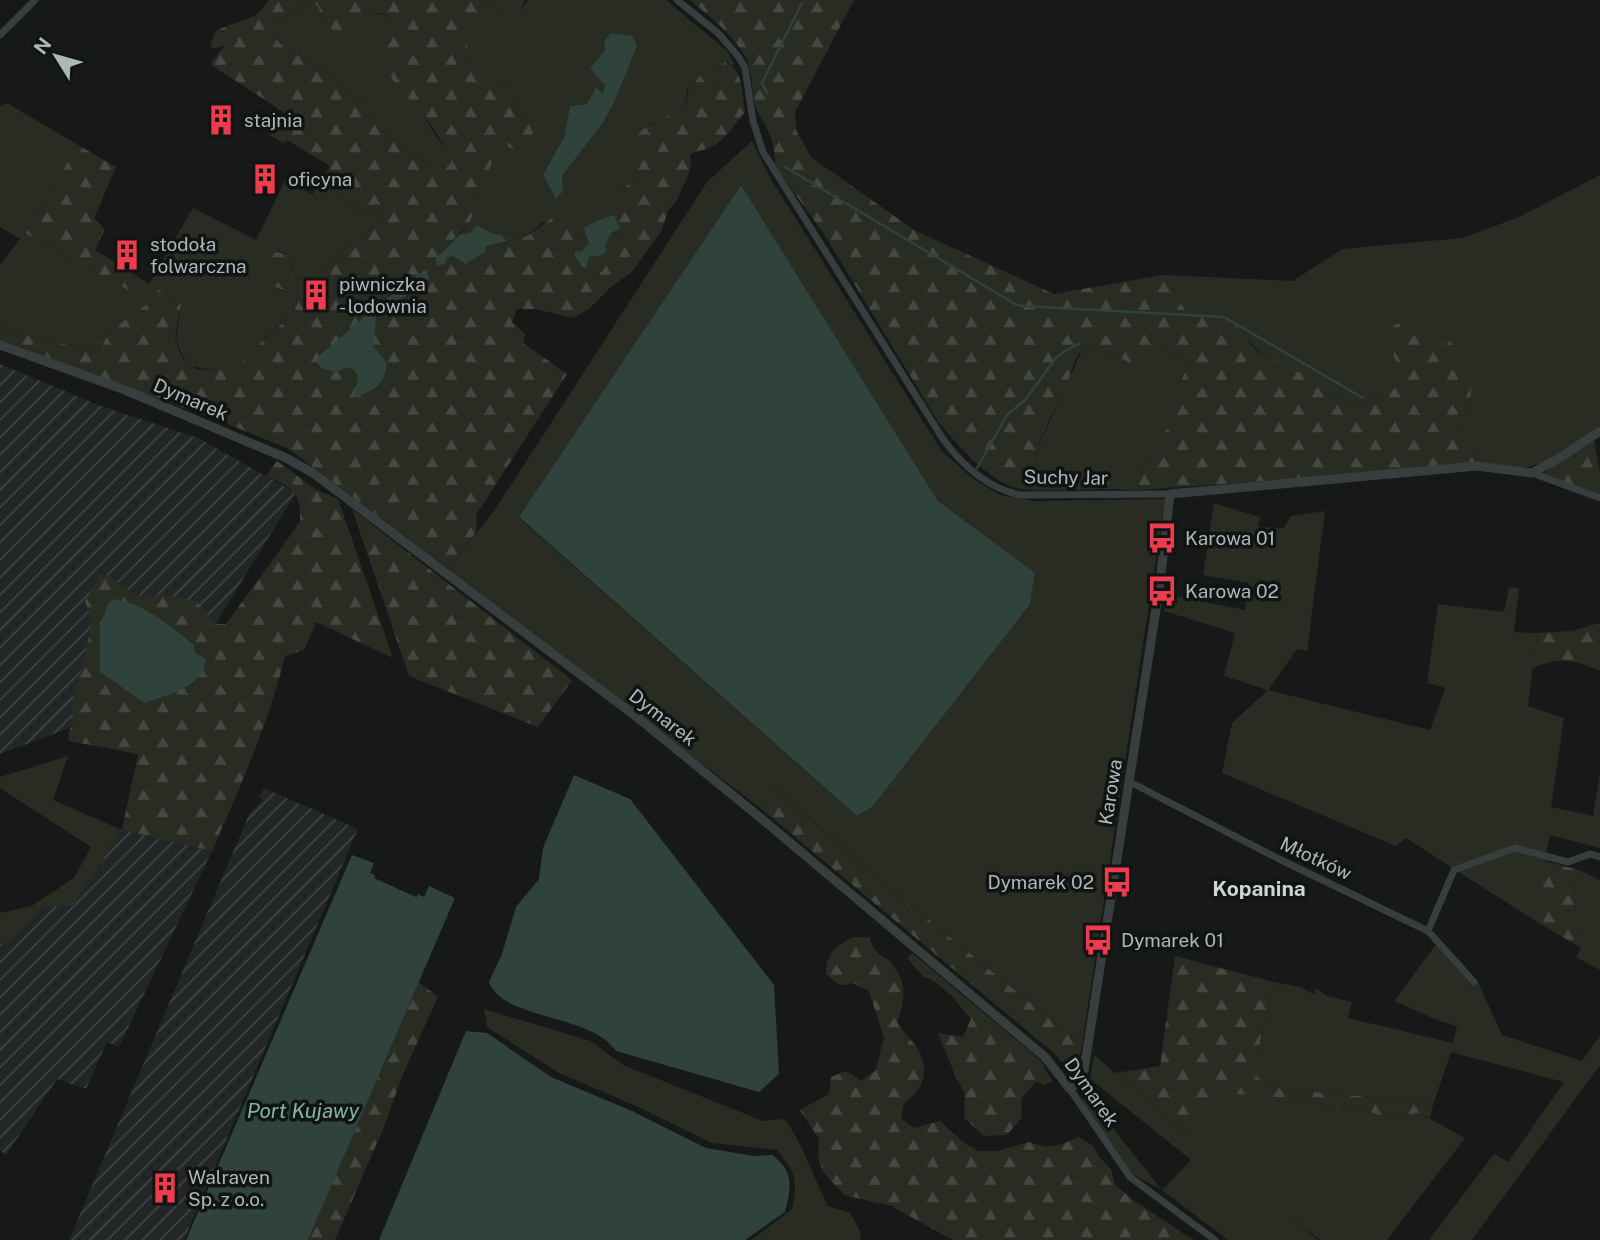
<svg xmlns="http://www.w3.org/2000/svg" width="1600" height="1240" viewBox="0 0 1600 1240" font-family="'Public Sans',sans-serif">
<defs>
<pattern id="industrial-furrows" width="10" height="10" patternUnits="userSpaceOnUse" patternTransform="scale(1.75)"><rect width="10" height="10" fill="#232626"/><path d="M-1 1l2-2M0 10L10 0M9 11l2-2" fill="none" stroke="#404343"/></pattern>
<pattern id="forest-firs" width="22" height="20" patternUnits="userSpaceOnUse" patternTransform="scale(1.75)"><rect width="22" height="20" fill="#292c23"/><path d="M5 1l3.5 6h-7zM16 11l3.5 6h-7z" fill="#454841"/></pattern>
</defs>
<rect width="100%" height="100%" fill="#171919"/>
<g fill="url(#industrial-furrows)">
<polygon points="0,364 101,406 198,438 296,493 215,625 180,687 0,754"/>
<polygon points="264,788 358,829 184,1240 69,1240 250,812 262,800 259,796"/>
<polygon points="122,830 212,851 119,1047 107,1042 86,1089 57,1079 6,1155 0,1150 0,944 11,941 45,906 73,906"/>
</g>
<g fill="#292c23" fill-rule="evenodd">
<path d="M 479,0 L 525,0 L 521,10 L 528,0 L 666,0 L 728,52 L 735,66 L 725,62 L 718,71 L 715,83 L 709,87 L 688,86 L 685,106 L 674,114 L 650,124 L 630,150 L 637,170 L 636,179 L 619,192 L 608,227 L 618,238 L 617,248 L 602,272 C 589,274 583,271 573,263 L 572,252 L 577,234 L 543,222 L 528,236 L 446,259 C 445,242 457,240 466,228 C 474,216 473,203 478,191 C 485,173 498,158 493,138 L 536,122 L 516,116 L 513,88 L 495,80 L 463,59 L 463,31 L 477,17 L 503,12 ZM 612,33 L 637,46 L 602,124 L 562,176 L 543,173 L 564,137 L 570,106 L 587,104 L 596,87 L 601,93 L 605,86 L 604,41 Z"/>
<path d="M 309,2 L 318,6 L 326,24 L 353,33 C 367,20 377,4 395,21 L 393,31 L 382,46 L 437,138 L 451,153 L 451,163 L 444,169 L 435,169 L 402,149 L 388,137 L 365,105 L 327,73 L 303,57 L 285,48 L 272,35 L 275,25 Z"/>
<polygon points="7,103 78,145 25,233 151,302 110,331 100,351 36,338 0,327 0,265 20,239 0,227 0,106"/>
<path d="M 752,141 L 769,176 L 941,450 L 971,477 L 1000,495 L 1035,501 L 1165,499 L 1082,1045 L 876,877 L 773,786 L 764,811 L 448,569 L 494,511 L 707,182 ZM 741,185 L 938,501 L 1035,574 L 1029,604 L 873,806 L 857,816 L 519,518 Z"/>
<path d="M 1600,175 L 1600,425 C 1581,442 1543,469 1516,468 C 1505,467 1494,464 1483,462 L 1467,434 L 1455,423 L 1455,416 L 1469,407 L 1470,395 L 1398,364 L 1402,376 L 1397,388 C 1386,394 1363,405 1351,403 C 1337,400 1325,387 1313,380 C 1301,372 1286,370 1273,362 C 1254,349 1242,332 1225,318 L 1200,319 L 1189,316 L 1163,275 L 1293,281 L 1342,249 L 1462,238 L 1519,217 Z"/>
<path d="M 286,178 L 312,195 L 320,182 L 359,211 L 368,210 L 376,204 L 382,210 C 377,229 359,239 345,250 C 330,261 316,296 292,273 L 293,263 L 289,254 L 279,251 L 277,289 L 292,294 L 299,300 C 293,316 274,329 262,340 C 257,345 255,353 250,358 C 235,373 205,372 187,364 L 176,341 L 181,304 L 149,284 L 193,208 L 256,240 Z"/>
<path d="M 1161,345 L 1189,365 L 1180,381 L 1178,415 L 1144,463 L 1137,490 L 1110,489 L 1109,482 C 1093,477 1077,483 1061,481 C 1052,479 1044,470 1035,466 L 1037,449 L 1083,348 C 1104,350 1124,358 1142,370 Z"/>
<polygon points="1214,503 1260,517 1258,527 1284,528 1291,516 1325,511 1307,651 1297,649 1268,690 1430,730 1445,688 1427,683 1438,604 1504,612 1509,587 1519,588 1514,632 1537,633 1528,706 1564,718 1551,807 1593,816 1600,774 1600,848 1550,835 1534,920 1406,838 1396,846 1222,773 1232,723 1268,690 1224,676 1235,633 1164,611 1165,594 1245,610 1249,583 1203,575"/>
<polygon points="68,756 53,800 122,830 73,906 45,906 11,941 0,944 0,913 32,906 74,878 91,847 0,788 0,777"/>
<polygon points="1579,870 1600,880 1600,970 1576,957 1581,948 1573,890"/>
<polygon points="1437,943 1472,986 1478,982 1502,1035 1582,1061 1600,1036 1600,1065 1472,1240 1429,1240 1494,1154 1508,1162 1564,1082 1451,1052 1433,1105 1413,1101 1281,1089 1266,1084 1253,1075 1261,1060 1260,1042 1274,982 1300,987 1314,994 1316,988 1326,996 1352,1002 1348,1018 1453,1043 1457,1026 1437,1020 1394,1001"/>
<path d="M 484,1009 L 591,1041 L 623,1065 L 763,1121 L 785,1119 C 804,1146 813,1177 828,1206 L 850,1213 L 861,1233 L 860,1240 L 751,1240 L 792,1209 C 798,1178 796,1174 777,1150 L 712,1143 L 638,1107 L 559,1073 L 487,1027 Z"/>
<path d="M 1094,1055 L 1185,1132 C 1198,1116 1210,1093 1233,1092 L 1286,1098 L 1369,1111 L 1385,1118 L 1419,1113 L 1465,1138 L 1387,1240 L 1320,1240 L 1291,1217 L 1318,1240 L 1228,1240 L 1162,1190 L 1132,1174 L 1083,1104 L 1086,1078 L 1090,1078 ZM 1090,1079 L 1191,1160 L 1162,1190 L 1085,1093 Z"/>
</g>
<g fill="url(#forest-firs)" fill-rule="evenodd">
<path d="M 269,0 L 479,0 L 503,12 L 499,22 L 477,17 L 472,29 L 463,31 L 468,48 L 463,59 L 479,69 L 489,70 L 495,80 L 513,88 L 516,116 L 536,122 L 526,156 L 494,139 C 498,162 486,172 478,191 C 474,202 475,213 469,223 C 460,237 444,241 446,259 L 528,236 L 553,217 L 562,220 L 577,234 L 572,252 L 574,263 C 583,271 589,274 602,272 L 617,248 L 618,238 L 608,227 L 605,218 L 619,192 L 636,179 C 637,169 631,161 630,151 C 628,129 670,117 685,106 C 692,92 683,86 699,75 L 709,86 L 715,83 L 718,71 L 725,62 C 744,70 742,94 745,112 C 735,124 726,138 712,147 C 704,151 698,149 690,155 L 691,164 L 688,175 L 677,200 L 668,211 L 661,232 L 632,272 L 612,286 L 589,309 L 573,318 L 536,309 L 517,309 L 512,322 L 525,334 L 523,343 L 567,374 L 476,515 L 477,531 L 448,569 L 289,449 L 220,421 L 0,341 L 0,327 L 36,338 L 99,351 L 110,331 L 150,302 L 25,233 L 78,145 L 116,167 L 94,218 L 105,229 L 95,250 L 181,304 C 180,315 174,331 176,341 C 177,347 184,362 189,365 C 203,375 233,369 246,360 C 254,355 256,346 263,340 C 275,329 294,316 299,300 C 289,290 276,290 266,280 L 266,265 L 274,252 L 289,254 L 292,258 L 292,273 C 316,296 330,261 345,250 C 359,239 377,229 382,210 L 376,204 L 363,212 L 359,211 L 320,182 L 330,166 L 287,140 L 283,143 L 270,135 L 285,113 L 210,64 L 225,45 L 214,49 L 210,46 L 216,31 C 237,19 256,23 269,0 ZM 309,2 L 318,6 C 322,20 336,44 353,33 C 369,24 374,1 395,21 L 392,31 L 382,46 C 381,80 411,96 428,121 C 436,133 442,143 451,153 L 451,163 L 444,169 L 435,169 L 402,149 L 388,137 L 365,105 L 327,73 L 303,57 L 285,48 L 272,35 L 275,25 Z"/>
<path d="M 690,0 L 854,0 L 795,112 L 796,130 L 811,157 L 914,230 L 1054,294 L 1163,275 L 1189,316 C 1201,319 1215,314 1226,318 C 1241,324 1245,340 1256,350 C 1273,363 1291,368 1309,377 C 1323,384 1335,400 1351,403 C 1363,405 1386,394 1397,387 L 1402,376 L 1388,342 L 1388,330 L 1398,323 C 1428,328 1464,339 1471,374 C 1473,384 1470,396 1469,407 L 1455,416 L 1455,423 L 1467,434 L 1483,462 L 1349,475 L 1137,490 L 1144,463 L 1177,415 L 1171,400 L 1189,365 L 1161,345 L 1143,371 C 1124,358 1105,350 1083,348 C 1074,358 1072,371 1067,383 C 1057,408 1035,439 1035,466 C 1044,470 1052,479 1061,481 C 1077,483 1093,477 1109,482 L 1110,489 C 1082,489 1051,492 1023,489 C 992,486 958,445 939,423 L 822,231 L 774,165 C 778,149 767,127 759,114 C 750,98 754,76 747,60 C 735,36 710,17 690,0 Z"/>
<polygon points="1594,440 1600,472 1600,496 1543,474 1548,469 1566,459"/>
<path d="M 277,461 L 317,490 L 338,499 L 393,658 L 316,622 L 304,650 L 285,656 C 268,725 240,787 212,851 L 122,830 L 138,754 L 69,741 L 69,731 L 74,722 L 72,702 L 84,661 L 92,621 L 85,601 L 101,574 L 110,576 L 133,594 L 144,596 L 166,595 L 196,601 L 215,624 L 226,624 L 300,522 C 301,492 292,487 266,476 Z"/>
<polygon points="352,509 572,680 538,727 409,676"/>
<path d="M 1600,623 L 1600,671 C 1574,660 1560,656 1533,668 L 1537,633 L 1572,631 Z"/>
<polygon points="772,786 876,877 1082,1045 1075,1080 1056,1055 764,811"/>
<polygon points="1544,861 1579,870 1573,890 1581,948 1534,920"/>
<path d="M 853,937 L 869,937 C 871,942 874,949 877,952 C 881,957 888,958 891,963 C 907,981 906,1001 897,1022 C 903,1032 912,1040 918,1049 C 930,1071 923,1091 904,1103 L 901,1118 L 914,1128 L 940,1121 L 964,1143 L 979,1151 L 997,1151 L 1029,1142 L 1046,1147 L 1063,1144 L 1078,1137 L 1092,1145 L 1100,1158 L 1111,1169 L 1115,1185 L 1133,1200 L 1193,1240 L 953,1240 L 891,1206 L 844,1195 L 823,1172 L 818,1156 L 819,1139 L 800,1110 L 829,1094 L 831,1077 L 847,1071 L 861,1081 L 875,1071 L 884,1038 L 869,991 L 855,984 L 839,985 L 826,974 C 827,952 834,948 853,937 Z"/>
<polygon points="912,953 1040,1060 1052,1081 1044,1085 1036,1081 1021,1099 1022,1117 1007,1135 984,1136 964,1118 965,1094 955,1075 938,1033 963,1037 971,1019 952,996 932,980 924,977 907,958"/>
<polygon points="1175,956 1274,982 1260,1042 1261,1060 1254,1074 1266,1084 1281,1089 1413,1101 1433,1105 1430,1118 1419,1113 1385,1118 1369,1111 1286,1098 1224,1093 1209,1103 1185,1132 1115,1073 1160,1066"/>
<polygon points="419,982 438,997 403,1074 383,1129 335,1240 308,1240"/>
</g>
<g fill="#30423c">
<polygon points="611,33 632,36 637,46 614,102 602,124 562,176 563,191 556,199 543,174 564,137 570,106 587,104 596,87 602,93 605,85 590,69 605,50 604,41"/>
<polygon points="741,185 938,501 1035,573 1030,604 873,806 857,816 519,517"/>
<path d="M 614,215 L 620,228 L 611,233 L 605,245 L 607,250 L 603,255 L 589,257 L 586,267 L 582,267 L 574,254 L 576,251 L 581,252 L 589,243 L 584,228 C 589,224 607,217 614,215 Z"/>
<path d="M 477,225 L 493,234 L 501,235 L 507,241 L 486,246 L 485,252 L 465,264 L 453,256 L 447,257 L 445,264 L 438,266 L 435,259 C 445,251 451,243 460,234 L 470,233 Z"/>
<path d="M 426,269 L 429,278 L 427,282 L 376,315 L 374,347 L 387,363 C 384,387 375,389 354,398 L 358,376 L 354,370 L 348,367 L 336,372 L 321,368 L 317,362 L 319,356 L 382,302 Z"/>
<path d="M 115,599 C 146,605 171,626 194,645 L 195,653 L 206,659 C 204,687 167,695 145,703 L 100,672 L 100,627 L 109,602 Z"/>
<path d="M 574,775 L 630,799 L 774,985 L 779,1074 L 759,1092 L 616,1051 C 590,1013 504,1021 489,982 L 502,954 L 516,907 L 539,879 L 543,848 Z"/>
<polygon points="352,855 374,863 370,873 375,875 374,878 416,897 418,894 424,897 429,886 455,898 308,1240 186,1240"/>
<path d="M 466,1031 L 487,1033 L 551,1077 L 632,1111 L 706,1148 L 754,1156 L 772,1155 C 795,1172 791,1188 785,1212 L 745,1240 L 379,1240 Z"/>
</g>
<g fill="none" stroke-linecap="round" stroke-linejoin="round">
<g stroke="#30423c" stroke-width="2.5">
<polyline points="767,93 762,83 802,3"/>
<polyline points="785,167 1015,304 1023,306 1224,317 1363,398"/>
<polyline points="977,468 1007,415 1025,400 1056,358 1065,351 1080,343"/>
</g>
<g stroke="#383e3e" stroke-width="7">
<path d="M 677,0 L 718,33 L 738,56 L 745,68 L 753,121 L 763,152 L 943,439 C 962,465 987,488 1020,495 L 1170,494"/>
<polyline points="0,35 35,0"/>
<polyline points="1532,473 1600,498"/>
<polyline points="1130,782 1279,859 1428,931 1474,982"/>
<polyline points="1428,931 1454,870 1515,848 1568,862 1590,854 1600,857"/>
<polyline points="1070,1089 1130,1177 1215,1240"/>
</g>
<polyline stroke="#383e3e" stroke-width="9" points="0,345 125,390 286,458 313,473 638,718 757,815 1045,1057 1070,1089 1080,1081 1084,1070 1159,590 1170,494 1477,466 1532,473 1566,454 1600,431"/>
</g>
<defs>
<g id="building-bare" transform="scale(2.415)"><path d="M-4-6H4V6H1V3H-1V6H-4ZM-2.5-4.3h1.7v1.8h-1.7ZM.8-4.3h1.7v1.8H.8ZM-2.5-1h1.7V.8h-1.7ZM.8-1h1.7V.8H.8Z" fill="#ee3b4d" stroke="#121414" stroke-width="2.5" paint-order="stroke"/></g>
<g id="bus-bare" transform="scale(2.415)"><path d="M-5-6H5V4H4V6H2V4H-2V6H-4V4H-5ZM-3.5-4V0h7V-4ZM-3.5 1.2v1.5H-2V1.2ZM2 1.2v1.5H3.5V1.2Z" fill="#ee3b4d" stroke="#121414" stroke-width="2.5" paint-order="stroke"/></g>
</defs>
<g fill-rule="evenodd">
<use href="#building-bare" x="221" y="120"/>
<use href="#building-bare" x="265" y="179"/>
<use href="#building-bare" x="127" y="255"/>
<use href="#building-bare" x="316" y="295"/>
<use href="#bus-bare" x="1162" y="538"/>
<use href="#bus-bare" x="1162" y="591"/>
<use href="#bus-bare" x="1117" y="882"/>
<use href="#bus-bare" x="1098" y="940"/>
<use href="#building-bare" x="165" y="1188"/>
</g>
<g text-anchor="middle" stroke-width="7" stroke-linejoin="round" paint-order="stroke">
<g font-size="19" fill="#aab9b8" stroke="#121414" text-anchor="start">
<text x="244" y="127">stajnia</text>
<text x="288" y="186">oficyna</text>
<text x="150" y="251">stodoła<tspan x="150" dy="22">folwarczna</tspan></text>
<text x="339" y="291">piwniczka<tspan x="339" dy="22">- lodownia</tspan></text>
<text x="1185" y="545">Karowa 01</text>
<text x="1185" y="598">Karowa 02</text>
<text x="1094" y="889" text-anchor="end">Dymarek 02</text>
<text x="1121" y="947">Dymarek 01</text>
<text x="188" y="1184">Walraven<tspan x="188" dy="22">Sp. z o.o.</tspan></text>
</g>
<g font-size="19" fill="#aab9b8" stroke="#121414">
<text transform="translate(191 399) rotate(23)" y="7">Dymarek</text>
<text transform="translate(1066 477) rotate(1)" y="7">Suchy Jar</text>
<text transform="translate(663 717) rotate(38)" y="7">Dymarek</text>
<text transform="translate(1110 792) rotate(-81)" y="7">Karowa</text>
<text transform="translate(1316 858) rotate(25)" y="7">Młotków</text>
<text transform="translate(1092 1092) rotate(55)" y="7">Dymarek</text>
</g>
<g font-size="21" font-weight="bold" fill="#cbd5d5" stroke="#121414">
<text x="1259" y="896">Kopanina</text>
</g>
<g font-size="21" font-style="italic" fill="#82b3a4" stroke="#121414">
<text x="303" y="1118">Port Kujawy</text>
</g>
</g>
<g transform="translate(56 56) rotate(307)" stroke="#121414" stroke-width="5" paint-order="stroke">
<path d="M0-5L12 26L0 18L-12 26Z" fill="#aab9b8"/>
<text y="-10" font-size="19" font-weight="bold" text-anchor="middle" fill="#aab9b8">N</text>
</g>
</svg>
